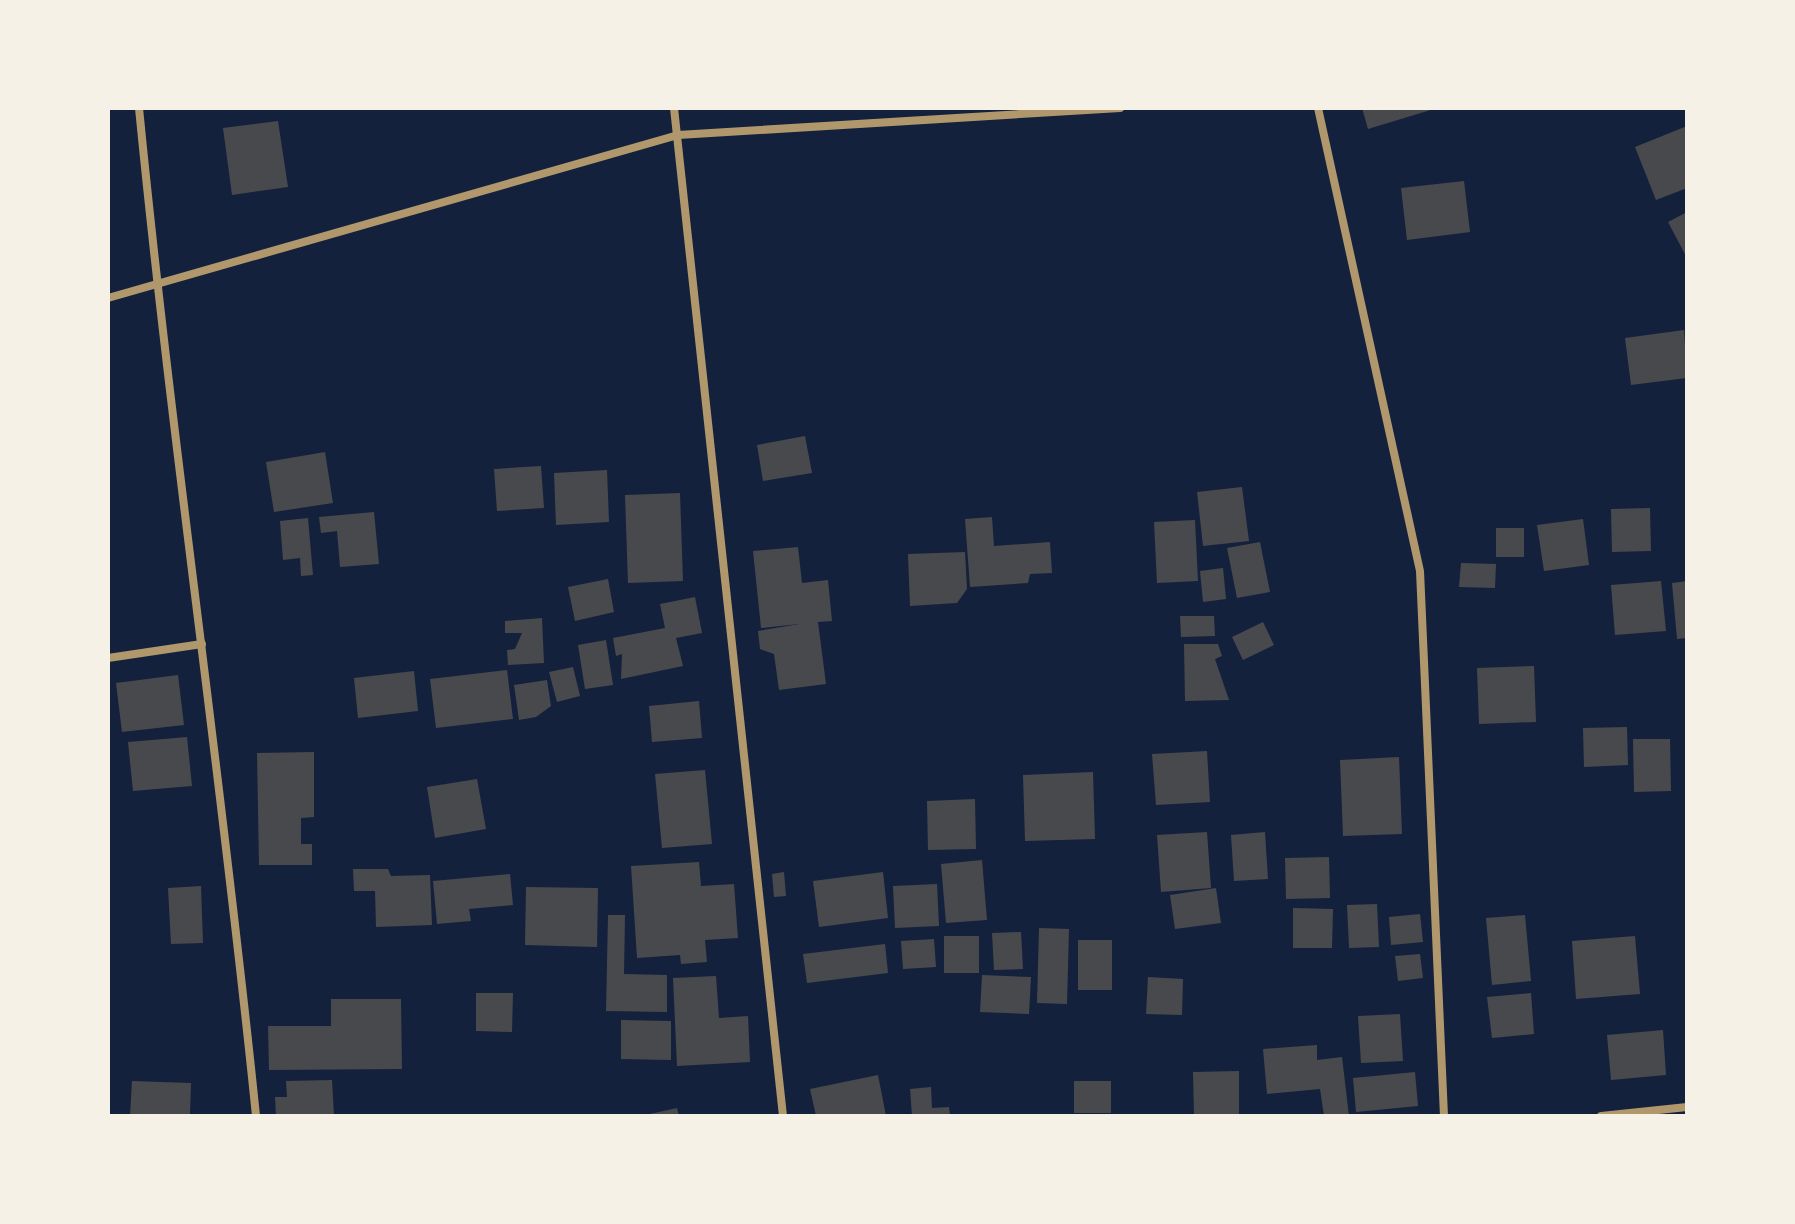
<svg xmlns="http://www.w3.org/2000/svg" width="1795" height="1224" viewBox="0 0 1795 1224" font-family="Mulish,sans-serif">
<rect width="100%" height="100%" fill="#14213d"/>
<g fill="#48494c">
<polygon points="1362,108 1434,108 1434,109 1368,129"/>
<polygon points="278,121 288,187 232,195 223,128"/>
<polygon points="1687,126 1687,188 1656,200 1635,147"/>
<polygon points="1464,181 1470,232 1407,240 1401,188"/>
<polygon points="1687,212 1687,258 1668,222"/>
<polygon points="1684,330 1687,378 1631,385 1625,338"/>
<polygon points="805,436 812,473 763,481 757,445"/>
<polygon points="325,452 333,503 274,512 266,462"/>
<polygon points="541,466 544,508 497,511 494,469"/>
<polygon points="607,470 609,522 556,525 554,473"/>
<polygon points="1242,487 1249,541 1203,546 1197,492"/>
<polygon points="680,493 683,581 628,583 625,495"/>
<polygon points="1650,508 1651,551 1612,552 1611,509"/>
<polygon points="374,512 379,564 340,567 337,531 321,533 319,517"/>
<polygon points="992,517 994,546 1050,542 1052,573 1030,574 1028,583 970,587 965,519"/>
<polygon points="308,518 313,575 301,576 300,558 283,560 280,521"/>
<polygon points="1583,519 1589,565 1544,571 1537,525"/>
<polygon points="1195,520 1198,581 1157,583 1154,522"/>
<rect x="1496" y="528" width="28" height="29"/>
<polygon points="1260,542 1270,592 1237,598 1227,548"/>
<polygon points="798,547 802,583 828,580 832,621 818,622 826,684 779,690 774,654 760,649 758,631 799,624 761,628 753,551"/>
<polygon points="965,552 967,589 957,603 910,606 908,554"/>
<polygon points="1461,563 1496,564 1495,588 1459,587"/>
<polygon points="1223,568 1226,599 1203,602 1200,571"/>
<polygon points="608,579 614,612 575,621 568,587"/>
<polygon points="1661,581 1666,631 1615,635 1611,585"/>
<polygon points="1687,581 1687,638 1677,639 1672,583"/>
<polygon points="695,597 702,633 676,638 683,666 621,679 622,654 616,656 613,638 665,628 660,604"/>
<polygon points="1180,616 1214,616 1215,636 1181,637"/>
<polygon points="542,618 544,663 508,665 507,650 515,649 522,633 505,633 505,621"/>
<polygon points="1263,622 1274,645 1243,660 1232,637"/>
<polygon points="606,640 613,685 585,689 578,645"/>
<polygon points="1184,644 1218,644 1222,656 1215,659 1229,700 1185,701"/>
<polygon points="1534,666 1536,722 1479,724 1477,668"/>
<polygon points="573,667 580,696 557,702 549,672"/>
<polygon points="507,670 513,719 436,728 430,679"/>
<polygon points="414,671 418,711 358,718 354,678"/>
<polygon points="178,675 184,725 122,732 116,683"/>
<polygon points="547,680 551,706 536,717 519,720 514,685"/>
<polygon points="699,701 702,738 652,742 649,706"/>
<polygon points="1627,727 1628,765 1584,767 1583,728"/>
<polygon points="187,737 192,786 133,791 128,742"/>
<polygon points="1633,739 1670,739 1671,791 1634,792"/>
<polygon points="1207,751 1210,802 1156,805 1152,754"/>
<polygon points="314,752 314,817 301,818 301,844 312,844 312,865 259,865 257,753"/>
<polygon points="1399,757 1402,834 1343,836 1340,760"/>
<polygon points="705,770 712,844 662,848 655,774"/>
<polygon points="1093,772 1095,839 1025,841 1023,775"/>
<polygon points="477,779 486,829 435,838 427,787"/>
<polygon points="975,799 976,849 928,850 927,801"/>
<polygon points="1207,832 1211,888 1161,892 1157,835"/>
<polygon points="1265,832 1268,879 1234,881 1231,835"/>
<polygon points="1329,857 1330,898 1286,899 1285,858"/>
<polygon points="982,860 987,920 946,923 941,864"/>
<polygon points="699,862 701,886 734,884 738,938 705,940 707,962 681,964 680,955 637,958 631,866"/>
<polygon points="353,869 388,869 391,876 430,875 432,925 376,927 375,891 354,891"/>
<polygon points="784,872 786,896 774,897 772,874"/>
<polygon points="883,872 888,918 819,927 813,881"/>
<polygon points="510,874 513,905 469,909 471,921 437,924 433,881"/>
<polygon points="937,884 939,926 895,928 893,886"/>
<polygon points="201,886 203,943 171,944 168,888"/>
<polygon points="526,887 598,888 597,947 525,945"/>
<polygon points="1216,888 1221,923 1175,929 1170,895"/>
<polygon points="1377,904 1379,947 1349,948 1347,905"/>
<polygon points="1293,908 1333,909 1332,948 1293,948"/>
<polygon points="1420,914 1423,942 1391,945 1389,917"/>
<polygon points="608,915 625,915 624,974 667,975 667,1012 606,1011"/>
<polygon points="1525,915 1531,981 1492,985 1486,918"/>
<polygon points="1039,928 1069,929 1067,1004 1037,1003"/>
<polygon points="1021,932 1023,969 994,970 992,933"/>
<rect x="944" y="936" width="35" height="37"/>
<polygon points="1635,936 1640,994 1576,999 1572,941"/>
<polygon points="934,939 936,967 903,969 901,941"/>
<rect x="1078" y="940" width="34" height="50"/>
<polygon points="885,944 888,973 807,983 803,954"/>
<polygon points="1420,954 1423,978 1398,981 1395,956"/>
<polygon points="982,975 1031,977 1029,1014 980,1012"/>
<polygon points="716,976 719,1018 748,1016 750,1062 677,1066 673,978"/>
<polygon points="1148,977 1183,979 1182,1015 1146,1014"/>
<polygon points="476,993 513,993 512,1032 476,1031"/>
<polygon points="1531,993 1534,1034 1492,1038 1487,997"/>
<polygon points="331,999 401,999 402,1069 269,1070 268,1026 331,1026"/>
<polygon points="1400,1014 1403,1061 1361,1063 1358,1016"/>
<polygon points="621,1020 671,1021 671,1060 621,1059"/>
<polygon points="1663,1030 1666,1075 1611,1080 1607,1035"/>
<polygon points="1317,1045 1317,1060 1342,1057 1349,1116 1324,1116 1320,1089 1267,1094 1263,1049"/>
<polygon points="1239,1071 1239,1115 1194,1116 1193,1072"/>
<polygon points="1415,1072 1418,1106 1356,1112 1353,1078"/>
<polygon points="878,1075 886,1116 816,1116 810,1089"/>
<polygon points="332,1080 334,1115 276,1116 275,1097 287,1097 286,1081"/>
<polygon points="132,1081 191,1083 190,1116 130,1116"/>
<rect x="1074" y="1081" width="37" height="32"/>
<polygon points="931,1087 932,1108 949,1107 950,1116 912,1116 910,1089"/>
<polygon points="677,1108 679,1116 645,1116 645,1115"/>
</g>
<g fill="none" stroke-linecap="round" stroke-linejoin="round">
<g stroke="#b1986c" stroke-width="8">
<path d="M 139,108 C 172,445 222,779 256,1116"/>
<polyline points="674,108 783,1116"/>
<polyline points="1318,108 1420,571 1444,1116"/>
<polyline points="108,298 678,135 1120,108"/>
<polyline points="108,658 202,644"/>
<polyline points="1601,1116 1687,1107"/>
</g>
</g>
<rect width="1795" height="1224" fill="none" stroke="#f6f1e7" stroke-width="220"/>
</svg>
